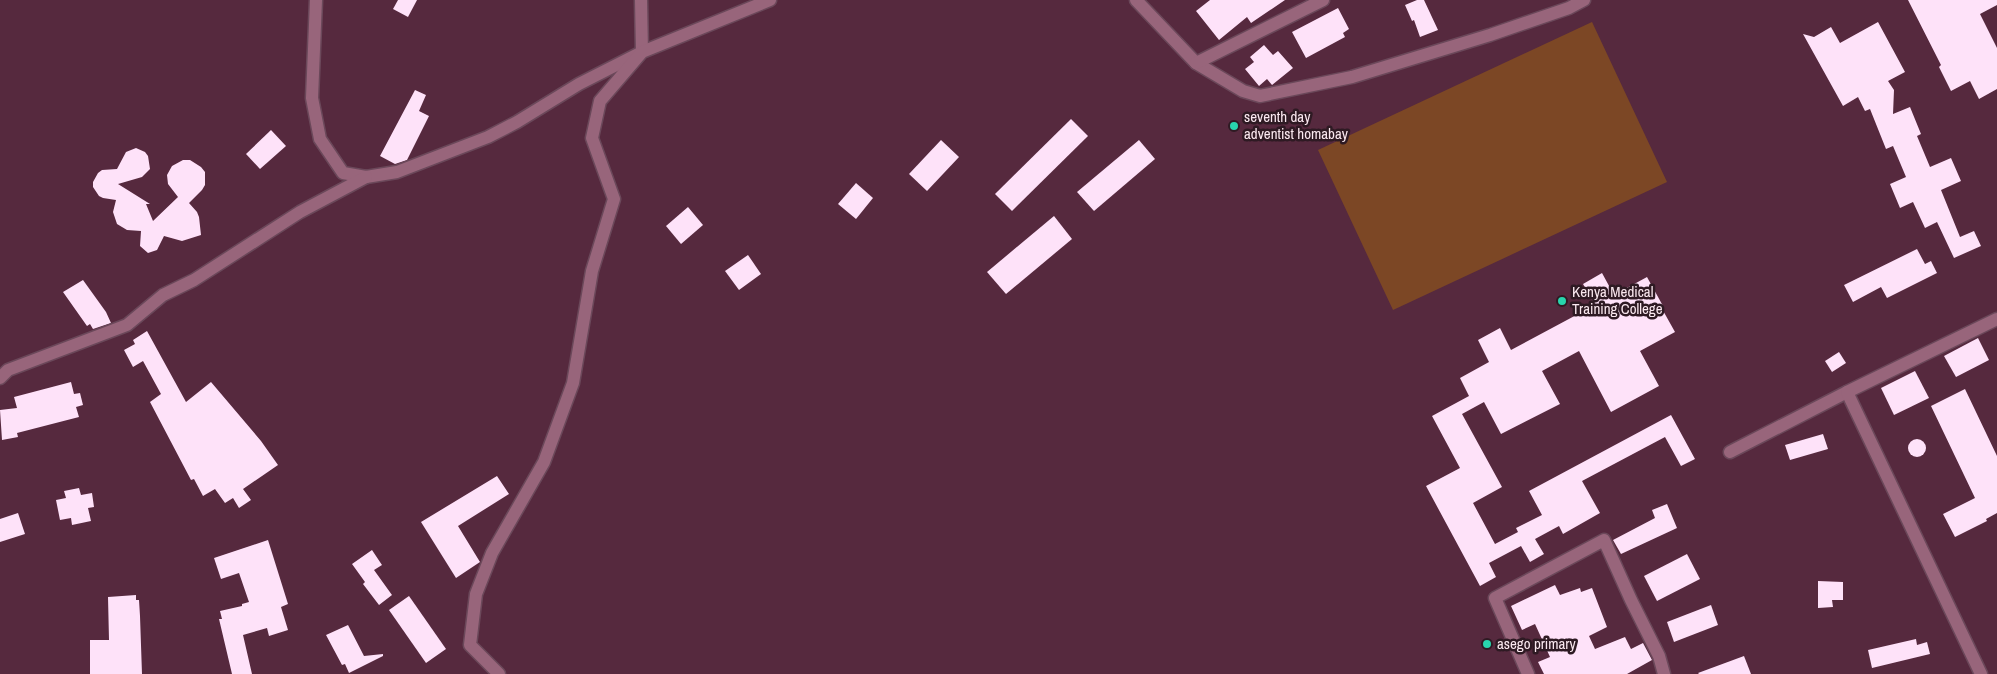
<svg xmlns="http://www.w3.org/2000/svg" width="1997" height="674" viewBox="0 0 1997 674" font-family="'Archivo Narrow',sans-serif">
<rect width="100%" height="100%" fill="#56293e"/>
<polygon fill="#7c4725" points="1592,22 1667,182 1393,310 1318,150"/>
<g fill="#fee2f9">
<polygon points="398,0 417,0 408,17 393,9"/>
<polygon points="1210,0 1285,0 1251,23 1247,17 1219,40 1196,11"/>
<polygon points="1417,0 1424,0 1438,30 1420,37 1414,20 1412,21 1405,5"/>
<polygon points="1908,0 1997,0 1997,5 1980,14 1997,48 1997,89 1979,99 1970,81 1951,91 1939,67 1941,65"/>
<polygon points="1338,8 1349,29 1343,33 1345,37 1306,58 1292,32"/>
<polygon points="1878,22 1905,72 1888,81 1894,90 1893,114 1910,107 1921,134 1917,136 1930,167 1951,158 1961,181 1941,190 1960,237 1974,231 1981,246 1954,258 1937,222 1925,228 1913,202 1900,208 1890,184 1906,177 1893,146 1886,149 1870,109 1865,111 1858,97 1843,106 1803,34 1814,37 1831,27 1840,43"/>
<polygon points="1264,45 1273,55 1278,51 1293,68 1272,85 1267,79 1259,86 1245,69 1254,62 1250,57"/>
<polygon points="415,90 426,95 419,111 429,116 407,160 395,164 380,156"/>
<polygon points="1071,119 1088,136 1012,211 995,194"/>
<polygon points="271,130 286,146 260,169 246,154"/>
<polygon points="941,140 959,157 927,191 909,174"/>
<polygon points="1139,140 1155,159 1094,211 1077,192"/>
<polygon points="136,148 145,152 148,156 150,169 142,177 118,184 150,204 146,204 153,221 178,197 168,184 167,175 172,166 183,160 190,160 201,167 205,172 205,185 202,190 189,203 197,212 199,217 201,235 182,241 164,236 157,250 148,253 140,246 141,231 127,230 117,224 113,212 116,200 103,198 99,196 93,187 93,182 98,173 102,170 117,169 126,152"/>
<polygon points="856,183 873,198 856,219 838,204"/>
<polygon points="688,207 703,225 681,244 666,226"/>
<polygon points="1054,216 1072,239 1006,294 987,272"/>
<polygon points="1917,249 1925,264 1931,261 1937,273 1887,298 1881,287 1853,302 1844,285"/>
<polygon points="748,255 761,274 739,290 725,271"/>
<polygon points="1602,273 1614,295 1647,277 1663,306 1661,307 1675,332 1640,351 1659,386 1611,412 1579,351 1542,371 1560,404 1501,434 1484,402 1462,414 1502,487 1473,503 1495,544 1518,532 1516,528 1542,515 1529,491 1671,415 1695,459 1681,466 1665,437 1582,481 1600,513 1563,534 1559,526 1535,539 1544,554 1530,562 1521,546 1489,563 1496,577 1480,586 1426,486 1460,468 1432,416 1469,396 1460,378 1489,362 1478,340 1500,328 1511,350 1595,305 1583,284"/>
<polygon points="83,280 106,312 111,323 93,329 90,324 87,326 63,292"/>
<polygon points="147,331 186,402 211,382 261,441 278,465 243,489 251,500 239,508 233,498 225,503 215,489 203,496 194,479 191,480 150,402 161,394 143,361 133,367 124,350 135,344 133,340"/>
<polygon points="1978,338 1989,360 1956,377 1944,356"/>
<polygon points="1839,352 1846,363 1832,372 1825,361"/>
<polygon points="1915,371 1929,398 1894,415 1881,388"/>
<polygon points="71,382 74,394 80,393 83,405 76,407 79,417 17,433 18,437 2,440 0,410 17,408 14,397"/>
<polygon points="1965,389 1997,456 1997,513 1986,519 1987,521 1955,537 1943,514 1975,498 1931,406"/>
<polygon points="1823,434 1828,449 1790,460 1785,445"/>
<circle cx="1917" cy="448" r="9"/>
<polygon points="497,476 509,494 458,526 480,562 456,578 421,522"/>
<polygon points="79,488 81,495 92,493 94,507 88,508 91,521 72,525 71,518 60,520 56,500 66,498 64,491"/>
<polygon points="1667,504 1677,528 1621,554 1613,540 1655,518 1652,510"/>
<polygon points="18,513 25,534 0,542 0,519"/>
<polygon points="268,540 288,604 281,607 288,630 269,636 267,628 243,635 252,674 232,674 219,619 222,619 220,611 242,606 242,604 249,602 239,573 221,579 214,558"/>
<polygon points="372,550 382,565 374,570 392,595 379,605 363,584 365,582 352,564"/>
<polygon points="1687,554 1700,579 1657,601 1644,576"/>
<polygon points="1818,581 1843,582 1843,600 1832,600 1833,607 1818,608"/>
<polygon points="1555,585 1560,595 1580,588 1581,592 1592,588 1607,627 1589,636 1595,649 1625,637 1631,649 1643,643 1652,660 1627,674 1544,674 1538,662 1550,657 1535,624 1522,630 1511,606"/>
<polygon points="136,595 136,600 139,600 140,616 142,674 90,674 90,640 109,640 108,597"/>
<polygon points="409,596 446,649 426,663 389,610"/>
<polygon points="1711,605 1718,625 1674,642 1667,622"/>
<polygon points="348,625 364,656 383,654 383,656 349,673 345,664 342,665 326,635"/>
<polygon points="1916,639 1917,645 1927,642 1930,654 1872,668 1868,650"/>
<polygon points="1744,656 1751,674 1699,674 1698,673"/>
</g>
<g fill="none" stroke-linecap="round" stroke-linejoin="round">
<g stroke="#6b485a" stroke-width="15">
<g id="minor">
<polyline points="316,0 312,98 320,139 343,173 366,177 397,172 488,137 517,122 579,84 642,52 641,0"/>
<polyline points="1136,0 1196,63 1243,91 1260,96 1352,77 1490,35 1569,8 1584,0"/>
<polyline points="1196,63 1323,0"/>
<polyline points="0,378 8,370 127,325 163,295 194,280 300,212 366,177"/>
<polyline points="1730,452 1847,392"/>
<polyline points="499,674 470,645 476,594 492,553 544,462 573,383 592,271 614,199 592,138 600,101 642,52 770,0"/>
<polyline points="1528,674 1495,598 1604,540 1631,600 1659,656 1664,674"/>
<polyline points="1981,674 1847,392 1997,319"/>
</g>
</g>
<use href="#minor" stroke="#98657b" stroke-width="12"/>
</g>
<g fill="#28d5ad" stroke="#2e1a23" stroke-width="2">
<circle cx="1234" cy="126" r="5"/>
<circle cx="1562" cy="301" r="5"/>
<circle cx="1487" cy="644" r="5"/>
</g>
<g text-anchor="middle" stroke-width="5" stroke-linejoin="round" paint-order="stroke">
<g font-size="15" fill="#fbe9f0" stroke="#2e1a23" text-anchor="start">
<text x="1244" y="122">seventh day<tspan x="1244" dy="17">adventist homabay</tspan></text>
<text x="1572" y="297">Kenya Medical<tspan x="1572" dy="17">Training College</tspan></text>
<text x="1497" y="649">asego primary</text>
</g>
</g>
</svg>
